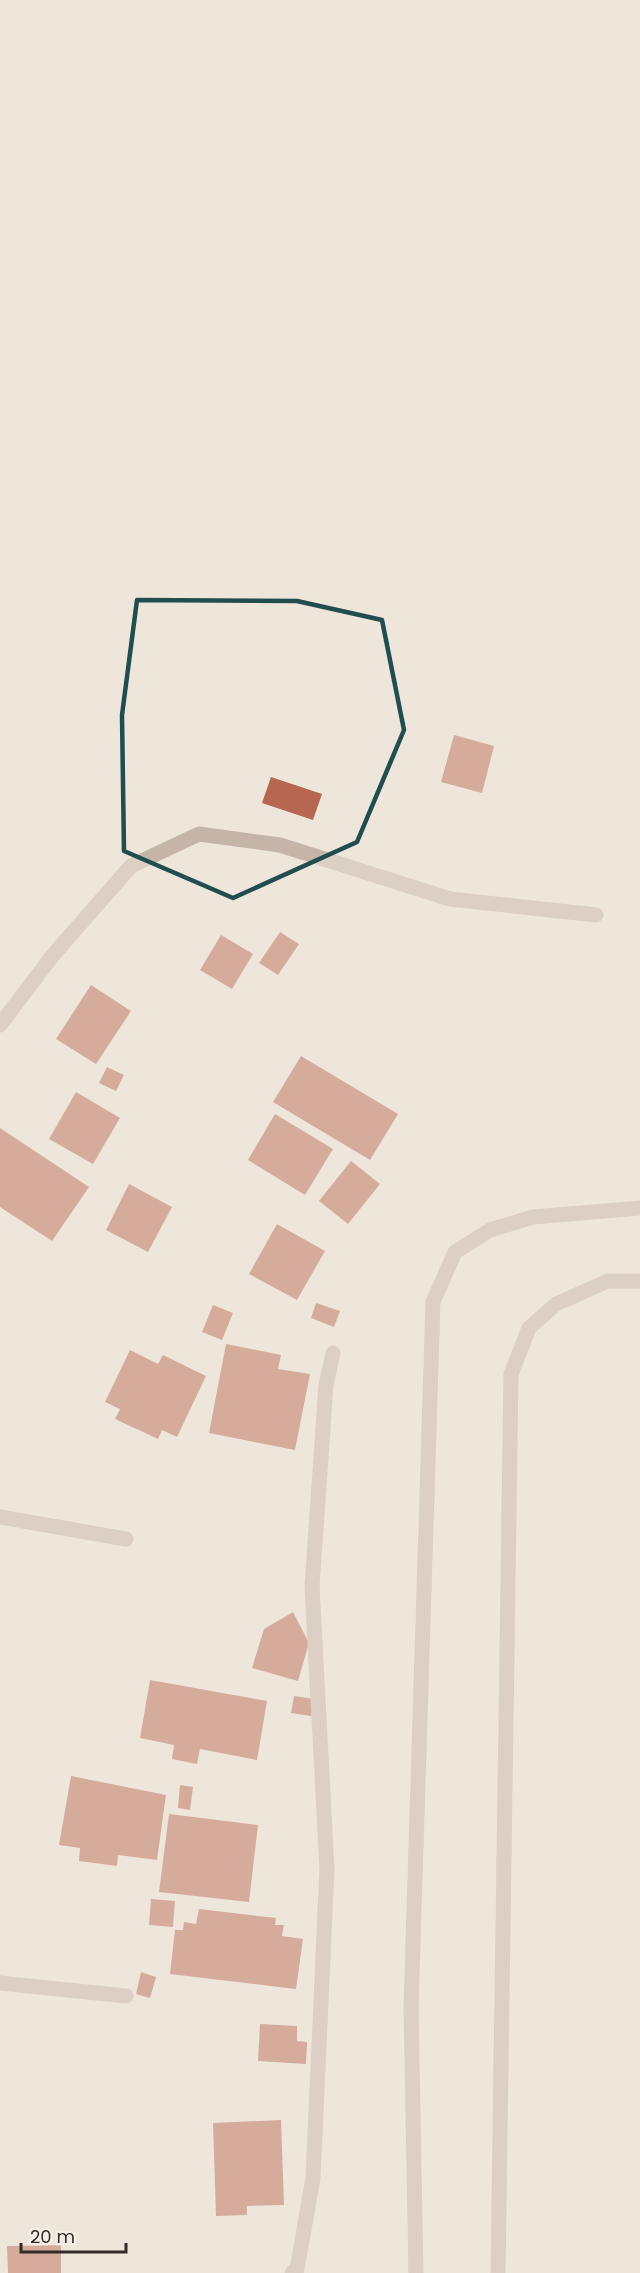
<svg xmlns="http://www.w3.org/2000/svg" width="640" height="2273" viewBox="0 0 640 2273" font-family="Poppins,sans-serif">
<rect width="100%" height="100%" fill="#eee5db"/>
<g fill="#b76751">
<polygon points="454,735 494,746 482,793 441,782"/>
<polygon points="271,777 322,794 313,820 262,803"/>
<polygon points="280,932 299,944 278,975 259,963"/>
<polygon points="221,935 253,954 232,989 200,970"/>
<polygon points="91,985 131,1011 96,1064 56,1039"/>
<polygon points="301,1056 398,1114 370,1160 273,1102"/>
<polygon points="107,1067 124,1075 116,1091 99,1083"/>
<polygon points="76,1092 120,1118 93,1164 49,1139"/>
<polygon points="275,1114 333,1149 305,1195 248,1160"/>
<polygon points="0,1128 89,1187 52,1241 0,1207"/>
<polygon points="351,1161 380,1184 348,1224 319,1201"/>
<polygon points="129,1184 172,1207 148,1252 106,1230"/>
<polygon points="277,1224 325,1251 297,1300 249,1274"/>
<polygon points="316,1303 340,1311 334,1327 311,1318"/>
<polygon points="213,1305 233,1313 222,1340 202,1332"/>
<polygon points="226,1344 281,1355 278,1369 310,1374 295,1450 209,1433"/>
<polygon points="130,1350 158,1364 163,1355 206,1376 177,1437 162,1430 158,1439 115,1419 120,1409 105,1402"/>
<polygon points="293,1612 309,1643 298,1681 252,1668 264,1629"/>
<polygon points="150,1680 267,1701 257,1760 200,1749 197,1764 172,1759 174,1745 140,1738"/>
<polygon points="294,1696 314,1699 311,1716 291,1713"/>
<polygon points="71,1776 166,1795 157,1860 118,1855 117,1866 79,1861 80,1848 59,1845"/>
<polygon points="180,1785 193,1787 190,1810 178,1808"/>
<polygon points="169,1814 258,1825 249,1902 159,1892"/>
<polygon points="151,1899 175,1901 173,1927 149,1925"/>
<polygon points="199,1909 276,1918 275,1925 284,1925 282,1936 303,1939 296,1989 170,1974 175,1930 183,1930 184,1922 196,1924"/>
<polygon points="141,1972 156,1977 150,1998 136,1994"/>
<polygon points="260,2024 297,2026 297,2041 307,2042 306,2064 258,2061"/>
<polygon points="281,2120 284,2205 247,2206 247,2215 216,2216 213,2123"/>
<polygon points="61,2245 61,2273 8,2273 7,2246"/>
</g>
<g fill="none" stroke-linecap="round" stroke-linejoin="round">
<g stroke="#c5b5a9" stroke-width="15">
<polyline points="416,2273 411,2007 433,1302 455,1252 490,1230 533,1217 640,1208"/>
<polyline points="498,2273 511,1374 529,1328 556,1304 608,1281 640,1281"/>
</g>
<g stroke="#c5b5a9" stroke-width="15">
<polyline points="0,1025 53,955 131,866 199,834 280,845 450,899 596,915"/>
<polyline points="0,1517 126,1539"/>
<polyline points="0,1983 126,1996"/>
<polyline points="292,2273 297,2269 313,2178 327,1869 312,1586 326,1385 333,1353"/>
</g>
</g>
<path d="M0 0H640V2273H0ZM 137,600 L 297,601 L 382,620 L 404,730 L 357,842 L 233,898 L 124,851 L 122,715 Z" fill="#eee5db" fill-opacity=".55" fill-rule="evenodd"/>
<path fill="none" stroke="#224d4f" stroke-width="4.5" stroke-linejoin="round" d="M 137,600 L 297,601 L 382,620 L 404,730 L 357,842 L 233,898 L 124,851 L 122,715 Z"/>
<path d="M21 2243v9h105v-9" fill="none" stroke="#332b28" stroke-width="3"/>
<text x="30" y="2243" font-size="18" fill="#332b28" stroke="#f7efe7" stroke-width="4.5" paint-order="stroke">20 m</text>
</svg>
